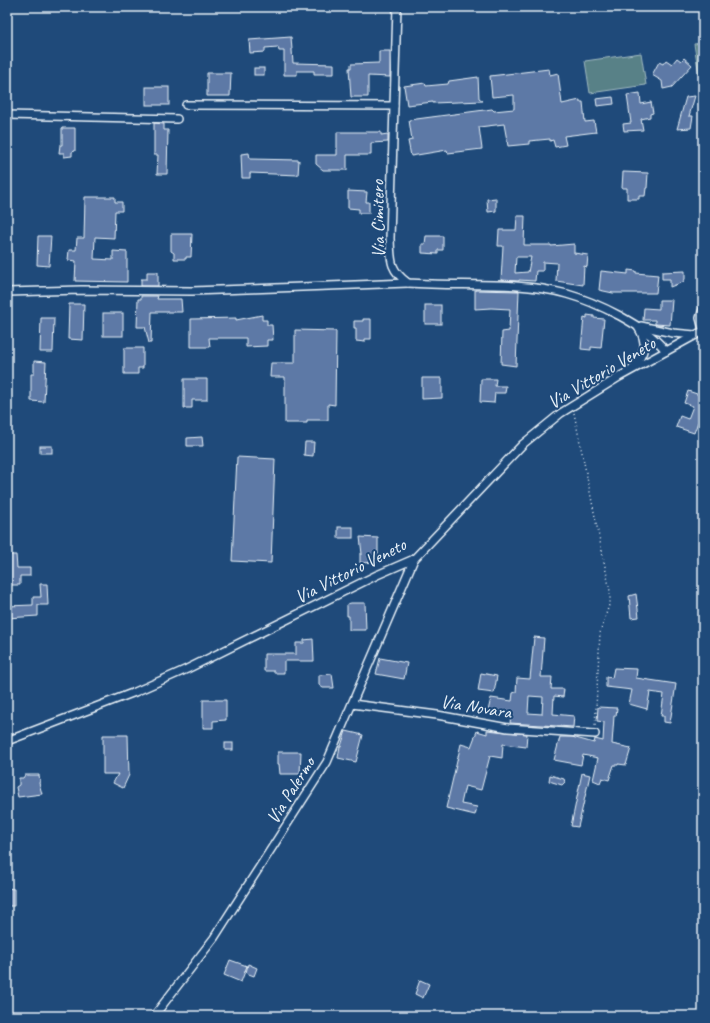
<svg xmlns="http://www.w3.org/2000/svg" width="710" height="1023" viewBox="0 0 710 1023" font-family="Caveat,sans-serif">
<rect width="100%" height="100%" fill="#1f4a7a"/>
<filter id="ink" filterUnits="userSpaceOnUse"><feTurbulence type="fractalNoise" baseFrequency=".025" numOctaves="2"/><feDisplacementMap in="SourceGraphic" scale="8" xChannelSelector="R" yChannelSelector="G"/><feConvolveMatrix kernelMatrix="1 2 1 2 8 2 1 2 1" color-interpolation-filters="sRGB"/></filter>
<g filter="url(#ink)">
<g fill="#598187" stroke="#a0b9c0">
<polygon points="703,43 703,81 700,81 694,44"/>
<polygon points="641,53 646,85 590,93 585,61"/>
</g>
<g fill="#5d79a6" stroke="#e8f1f8" fill-rule="evenodd">
<polygon points="291,37 293,63 334,64 334,74 314,74 314,71 297,71 297,75 284,75 284,51 279,51 278,47 265,48 265,52 250,53 249,40"/>
<polygon points="379,51 390,51 390,77 368,76 368,97 351,97 349,68 351,68 351,64 379,63"/>
<polygon points="677,58 681,61 684,58 692,65 672,87 663,89 662,81 652,75 659,62 663,64 666,60 672,64"/>
<rect x="254" y="68" width="10" height="7"/>
<polygon points="549,69 550,75 558,73 562,104 580,100 580,102 583,102 585,122 594,121 596,132 564,136 566,145 555,147 553,140 550,141 550,139 529,141 529,144 508,146 504,124 479,127 482,149 448,153 447,150 411,156 408,141 412,140 409,120 492,109 494,111 514,109 514,95 492,97 490,76"/>
<polygon points="207,73 231,73 230,96 207,96"/>
<polygon points="478,77 479,98 483,101 433,103 433,102 407,105 404,86 425,83 426,86 448,84 449,81"/>
<rect x="146" y="87" width="23" height="18"/>
<polygon points="640,93 641,104 651,102 653,113 650,114 650,117 641,119 643,130 624,131 623,124 631,123 627,95"/>
<polygon points="695,96 689,116 693,116 691,128 677,129 686,97"/>
<polygon points="613,97 614,104 597,106 596,99"/>
<polygon points="154,123 164,124 164,130 168,130 167,174 157,174 158,155 154,155"/>
<polygon points="62,128 75,128 75,151 72,152 72,156 64,157 64,153 59,153 60,145 62,145"/>
<polygon points="337,132 381,132 381,135 388,134 388,142 371,143 371,155 347,155 347,170 323,170 316,164 316,155 337,155"/>
<polygon points="249,153 250,159 299,160 298,175 250,173 250,178 242,178 241,154"/>
<polygon points="623,172 648,173 647,188 646,188 645,196 639,196 639,199 627,199 627,188 622,188"/>
<polygon points="348,191 367,192 366,202 369,202 369,213 359,213 359,209 348,208"/>
<polygon points="85,197 115,197 115,202 122,202 122,211 115,211 114,238 95,237 94,259 113,260 113,251 127,252 127,282 75,281 76,261 68,260 69,250 76,250 77,238 84,238"/>
<polygon points="496,198 496,211 488,212 487,199"/>
<path d="M 517,216 L 525,216 L 524,245 L 551,245 L 551,246 L 574,244 L 574,253 L 588,255 L 587,267 L 584,266 L 583,285 L 556,281 L 557,263 L 543,262 L 543,271 L 536,271 L 535,281 L 519,280 L 519,281 L 501,280 L 503,246 L 498,246 L 499,230 L 516,230 ZM 516,257 L 531,257 L 528,272 L 515,273 Z"/>
<polygon points="171,234 192,234 191,257 186,257 186,259 174,259 174,253 171,251"/>
<polygon points="38,236 51,236 49,266 37,265"/>
<polygon points="426,236 443,236 443,250 438,250 438,254 422,253 422,244 425,244"/>
<polygon points="628,270 636,271 636,273 658,275 656,293 613,293 599,290 601,271 628,274"/>
<polygon points="685,271 685,279 683,282 670,287 670,279 662,279 662,272"/>
<polygon points="147,272 158,272 158,286 141,286 141,279 147,279"/>
<polygon points="475,290 519,291 516,366 501,364 502,332 509,331 510,309 491,308 475,309"/>
<polygon points="141,296 158,296 157,299 181,299 182,312 152,312 151,343 149,343 145,327 137,327 138,299 141,299"/>
<polygon points="659,300 672,300 670,325 655,324 655,320 643,320 644,308 659,309"/>
<polygon points="69,304 84,304 83,340 68,339"/>
<rect x="425" y="305" width="16" height="19"/>
<rect x="103" y="313" width="20" height="23"/>
<polygon points="262,315 262,320 267,320 267,325 272,325 273,340 267,340 267,346 246,347 246,338 209,338 210,347 191,347 191,319 236,318 236,320"/>
<polygon points="587,315 594,316 594,318 604,319 601,348 591,347 591,350 581,349 584,317 587,318"/>
<polygon points="41,318 54,318 53,352 40,352"/>
<polygon points="363,319 371,319 371,339 365,339 365,342 356,341 356,328 354,328 354,321 363,321"/>
<polygon points="295,330 336,331 335,405 328,404 328,420 307,420 307,423 285,423 285,377 270,377 271,363 295,363"/>
<polygon points="124,348 143,348 143,368 138,368 138,374 124,374"/>
<polygon points="34,361 46,362 44,402 31,401 31,374 34,374"/>
<polygon points="422,378 442,378 442,398 422,399"/>
<polygon points="184,379 207,379 207,400 192,400 192,408 184,408"/>
<polygon points="481,379 496,379 495,386 506,386 505,393 495,393 494,403 480,402"/>
<polygon points="688,391 703,396 703,424 698,422 694,433 676,427 680,416 688,419 693,406 684,403"/>
<polygon points="202,437 203,446 187,446 187,438"/>
<polygon points="305,442 314,442 313,456 304,455"/>
<rect x="40" y="446" width="12" height="7"/>
<polygon points="237,457 275,459 271,563 232,561"/>
<rect x="338" y="527" width="15" height="11"/>
<polygon points="360,537 378,538 378,562 360,563 360,554 362,554"/>
<polygon points="7,555 16,555 17,568 30,568 30,576 20,576 20,585 7,585"/>
<polygon points="40,584 47,584 48,605 38,605 38,616 7,618 7,606 33,605 33,597 41,597"/>
<polygon points="636,594 639,617 631,618 629,596"/>
<polygon points="351,603 365,603 366,630 349,630 349,616 347,616 347,604"/>
<path d="M 534,637 L 544,638 L 541,677 L 552,677 L 551,689 L 564,689 L 563,697 L 554,696 L 553,714 L 574,716 L 573,727 L 510,723 L 511,714 L 488,711 L 491,698 L 512,701 L 513,693 L 516,692 L 517,678 L 530,679 ZM 529,696 L 543,697 L 542,714 L 528,713 Z"/>
<polygon points="313,639 314,661 284,661 284,673 274,673 274,671 264,671 264,654 296,654 296,643 304,643 304,640"/>
<polygon points="380,658 407,663 404,679 376,674"/>
<polygon points="614,668 637,669 636,678 676,684 670,723 664,722 664,716 661,716 664,694 650,692 647,709 629,704 632,690 606,687 606,677 612,678"/>
<polygon points="481,673 497,676 494,693 478,691"/>
<polygon points="332,674 334,688 323,688 319,685 319,675"/>
<polygon points="203,700 226,700 226,720 213,721 213,728 203,728"/>
<polygon points="598,707 617,708 616,716 614,716 612,744 631,748 626,765 618,764 618,765 614,765 609,780 602,778 600,783 593,780 598,758 583,755 581,765 554,760 560,737 572,737 594,743 595,739 603,741 604,722 597,721"/>
<polygon points="487,730 527,734 526,747 503,744 502,758 490,756 481,790 465,786 461,804 477,807 475,815 446,808 461,744 471,747 477,731 487,734"/>
<polygon points="346,731 363,735 356,762 338,758 340,746 341,746"/>
<polygon points="103,735 128,735 129,775 123,788 113,783 118,774 103,774"/>
<rect x="225" y="743" width="8" height="7"/>
<polygon points="278,752 301,752 300,774 280,774 279,764 278,764"/>
<polygon points="582,773 590,775 578,827 571,826"/>
<polygon points="25,775 39,775 40,781 39,783 42,794 18,797 16,787 19,785 19,778 23,778"/>
<polygon points="550,775 564,779 565,782 562,785 549,781"/>
<polygon points="7,888 14,889 14,906 7,906"/>
<polygon points="230,960 247,966 241,982 224,975"/>
<polygon points="248,964 257,968 254,976 246,973"/>
<polygon points="420,980 429,984 423,998 415,994"/>
</g>
<g fill="none" stroke-linecap="round" stroke-linejoin="round">
<g stroke="#e8f1f8" stroke-width="10">
<g id="minor">
<path d="M 397,7 L 390,238 C 391,260 389,269 408,283 C 461,287 515,280 567,294 C 585,299 603,307 620,316 C 638,326 653,335 666,351"/>
<polyline points="186,105 394,106"/>
<polyline points="7,115 177,119"/>
<polyline points="7,292 81,290 192,291 408,283"/>
<polyline points="703,309 700,318 703,329"/>
<polyline points="641,326 673,333 695,335"/>
<path d="M 633,368 C 644,354 649,344 638,327"/>
<polyline points="352,704 437,715 508,728 595,734"/>
<polyline points="7,741 135,692 187,669 377,575 414,559 523,444 561,413 619,377 703,331"/>
<polyline points="154,1016 214,938 327,762 414,559"/>
</g>
</g>
<polyline stroke="#e8f1f8" stroke-width="1.5" stroke-dasharray="1 3" stroke-linecap="butt" points="574,413 610,591 610,602 600,633 595,726"/>
<use href="#minor" stroke="#1f4a7a" stroke-width="7"/>
</g>
</g>
<g text-anchor="middle" stroke-width="4" stroke-linejoin="round" paint-order="stroke">
<g font-size="19" fill="#e8f1f8" stroke="#1f4a7a">
<text transform="translate(377 219) rotate(-91)" y="7">Via Cimitero</text>
<text transform="translate(601 372) rotate(-31)" y="7">Via Vittorio Veneto</text>
<text transform="translate(350 570) rotate(-27)" y="7">Via Vittorio Veneto</text>
<text transform="translate(476 706) rotate(9)" y="7">Via Novara</text>
<text transform="translate(290 790) rotate(-58)" y="7">Via Palermo</text>
</g>
</g>
<rect width="710" height="1023" fill="none" stroke="#1f4a7a" stroke-width="24"/>
<rect x="12" y="12" width="686" height="999" fill="none" stroke="#e8f1f8" stroke-width="1.5" filter="url(#ink)"/>
</svg>
